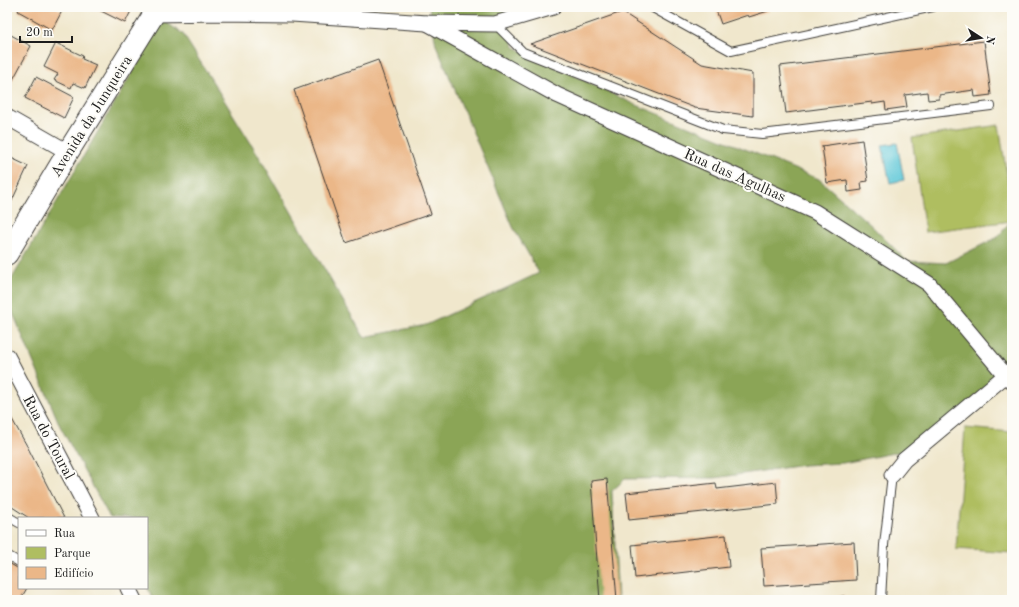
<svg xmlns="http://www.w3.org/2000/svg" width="1019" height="607" viewBox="0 0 1019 607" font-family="'Old Standard TT',serif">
<rect width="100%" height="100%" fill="#fdfcf7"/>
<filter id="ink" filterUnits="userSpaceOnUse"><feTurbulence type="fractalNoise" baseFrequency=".025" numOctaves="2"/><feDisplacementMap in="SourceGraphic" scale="8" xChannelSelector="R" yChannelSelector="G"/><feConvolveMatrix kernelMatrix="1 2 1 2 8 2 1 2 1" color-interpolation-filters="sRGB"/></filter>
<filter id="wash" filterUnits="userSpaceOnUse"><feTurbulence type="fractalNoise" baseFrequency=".012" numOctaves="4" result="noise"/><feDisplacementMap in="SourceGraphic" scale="16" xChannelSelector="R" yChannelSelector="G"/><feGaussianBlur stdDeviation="0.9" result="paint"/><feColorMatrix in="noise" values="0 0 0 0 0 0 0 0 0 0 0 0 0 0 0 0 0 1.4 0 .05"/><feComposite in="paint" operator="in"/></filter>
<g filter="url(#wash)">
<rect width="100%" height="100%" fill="#f0e7cc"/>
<g fill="#afbe61" stroke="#666d3e">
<polygon points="999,125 1012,208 1012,221 925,232 912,138"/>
<polygon points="965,428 1012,432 1012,553 956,549"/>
</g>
<polygon fill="#8ba557" stroke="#54603a" points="429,7 505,7 514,47 634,104 819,179 873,227 907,261 946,263 998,237 1012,219 1012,361 924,447 843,463 804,465 715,478 625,479 612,491 618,600 154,600 147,587 147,518 110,518 60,426 7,299 7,287 163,20 183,34 257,153 364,337 426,325 539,273 513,227 436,45"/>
<polygon fill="#5ec8d8" stroke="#3d727a" points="897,143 904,180 890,183 882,145"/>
<g id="blocks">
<g fill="#ebb788">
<polygon points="20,7 56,7 62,11 52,30 18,11"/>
<polygon points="93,7 133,7 125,23"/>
<polygon points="715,7 767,7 768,11 749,17 748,15 721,24"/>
<polygon points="622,12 702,64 753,73 753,116 695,108 530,44"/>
<polygon points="11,35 31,46 9,87 7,86 7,42"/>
<polygon points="984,41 991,95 975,97 974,90 939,95 939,99 928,100 927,92 905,95 907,107 886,110 885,102 872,104 872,102 786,113 780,66"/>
<polygon points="56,43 83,56 82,59 96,65 85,88 73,83 71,88 54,80 58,74 44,67"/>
<polygon points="378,60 431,214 346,243 294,90"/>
<polygon points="36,77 74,97 64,118 25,98"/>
<polygon points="862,140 868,181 861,182 862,190 848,192 847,180 827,183 822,146"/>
<polygon points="7,156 28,166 10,205 7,204"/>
<polygon points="8,412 27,446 64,518 29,518 9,505 9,507 7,506 7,413"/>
<polygon points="607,479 617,600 600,600 591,481"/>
<polygon points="776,482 778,504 629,520 626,493 716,483 717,489"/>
<polygon points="726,535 729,567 635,578 632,545"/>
<polygon points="854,542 856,580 764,586 761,548"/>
<polygon points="7,562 19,569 19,588 27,588 20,600 7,600"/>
<polygon points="844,596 844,600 820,600 819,599"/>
</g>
</g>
</g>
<g filter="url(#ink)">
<use href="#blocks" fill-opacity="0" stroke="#3c3a36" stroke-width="1"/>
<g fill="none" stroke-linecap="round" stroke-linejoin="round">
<g stroke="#3c3a36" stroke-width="10">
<g id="lane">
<polyline points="651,7 731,51 933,7"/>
<polyline points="495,24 523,52 723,130 762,134 991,106"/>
<polyline points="7,516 19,523"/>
<polyline points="7,555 19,562"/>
<polyline points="881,600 884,545 892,475"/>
</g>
</g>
<g stroke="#3c3a36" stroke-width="17">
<g id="street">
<polyline points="154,14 221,13 292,14 427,23 495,24 553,7"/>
<polyline points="427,23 557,95 815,212 929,284 1006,376 1012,381"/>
<polyline points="7,117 68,152"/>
<polyline points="7,356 92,518"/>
<polyline points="892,475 904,460 1012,370"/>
<polyline points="128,588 134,600"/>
</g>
</g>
<g stroke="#3c3a36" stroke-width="23">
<polyline id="secondary" points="7,254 68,152 154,14 156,7"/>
</g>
<use href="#lane" stroke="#fff" stroke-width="8"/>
<use href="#street" stroke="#fff" stroke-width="15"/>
<use href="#secondary" stroke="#fff" stroke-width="21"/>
</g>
</g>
<g text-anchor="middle" stroke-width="4" stroke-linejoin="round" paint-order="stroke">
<g font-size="15" fill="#1c1c1c" stroke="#fdfcf7">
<text transform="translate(91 116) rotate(-58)" y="5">Avenida da Junqueira</text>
<text transform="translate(735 175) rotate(24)" y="5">Rua das Agulhas</text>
<text transform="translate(49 437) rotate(62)" y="5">Rua do Toural</text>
</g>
</g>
<rect width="1019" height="607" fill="none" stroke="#fdfcf7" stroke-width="24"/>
<rect x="18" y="517" width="130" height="72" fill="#fdfcf7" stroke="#a3a29f"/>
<rect x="26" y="530" width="20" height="6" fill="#ffffff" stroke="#a3a29f"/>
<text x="54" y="537" font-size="12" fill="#1c1c1c">Rua</text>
<rect x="26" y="547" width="20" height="12" fill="#afbe61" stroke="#a3a29f"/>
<text x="54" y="557" font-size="12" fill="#1c1c1c">Parque</text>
<rect x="26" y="567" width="20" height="12" fill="#ebb788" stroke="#a3a29f"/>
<text x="54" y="577" font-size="12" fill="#1c1c1c">Edifício</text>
<g transform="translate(981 38) rotate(102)" stroke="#fdfcf7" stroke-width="3" paint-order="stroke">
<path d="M0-3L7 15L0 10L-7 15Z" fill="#1c1c1c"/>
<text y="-6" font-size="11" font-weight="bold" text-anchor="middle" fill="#1c1c1c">N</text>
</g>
<path d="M20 36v6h52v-6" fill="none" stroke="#1c1c1c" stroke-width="2"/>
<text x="26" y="36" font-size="12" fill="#1c1c1c" stroke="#fdfcf7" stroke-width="3" paint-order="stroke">20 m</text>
</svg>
